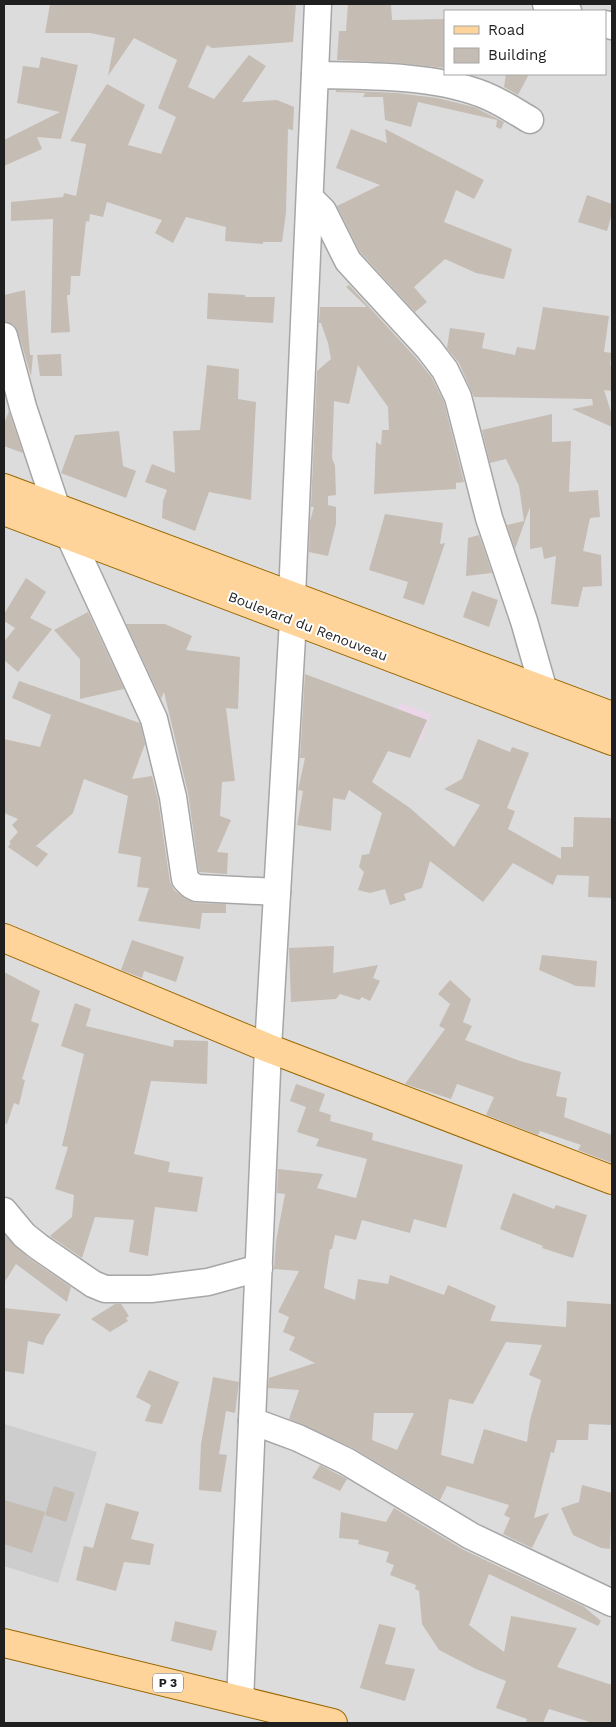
<svg xmlns="http://www.w3.org/2000/svg" width="616" height="1727" viewBox="0 0 616 1727" font-family="'Work Sans',sans-serif">
<rect width="100%" height="100%" fill="#f0ece5"/>
<path fill="#dddcdc" fill-rule="evenodd" d="M 4,4 L 612,4 L 612,1723 L 4,1723 ZM 445,11 L 605,11 L 605,74 L 445,74 Z"/>
<polygon fill="#ead6e6" points="400,703 431,714 421,742 389,730"/>
<polygon fill="#cdcdcd" points="4,1424 97,1452 58,1583 4,1566"/>
<g fill="#c5bcb4" fill-rule="evenodd">
<polygon points="50,4 296,4 293,42 212,48 207,45 188,87 214,99 249,55 266,66 242,102 277,100 294,107 293,130 288,129 286,213 282,242 263,242 263,244 225,241 226,227 186,217 173,243 155,233 162,220 107,202 103,217 90,214 89,222 86,221 80,276 71,276 70,295 67,295 70,332 51,333 53,219 11,221 11,202 63,197 64,193 76,196 86,144 70,141 107,84 145,105 128,145 161,154 176,117 158,108 177,60 134,38 108,76 115,38 90,33 45,33"/>
<polygon points="348,4 391,4 392,20 445,19 445,68 399,63 337,60 339,31 346,31"/>
<polygon points="41,57 78,65 61,139 37,137 42,149 4,166 4,140 60,112 17,103 23,66 39,68"/>
<polygon points="506,74 529,74 518,95 504,87"/>
<polygon points="336,90 397,93 437,98 474,107 504,122 501,129 496,127 497,120 418,102 411,127 385,120 383,97 363,97 365,93 336,92"/>
<polygon points="351,129 387,143 385,129 484,180 474,199 456,190 444,222 512,249 504,279 476,273 445,259 414,287 427,302 415,312 360,252 337,206 380,185 336,168"/>
<polygon points="587,195 612,204 612,214 607,231 578,222"/>
<polygon points="349,285 417,359 432,378 444,402 464,482 456,483 456,489 374,494 376,442 381,445 382,430 389,430 388,407 358,365 349,404 334,401 332,458 335,466 336,495 328,496 328,505 336,507 336,524 328,556 309,552 310,521 314,507 311,507 317,371 331,359 328,343 321,323 319,323 320,307 367,307 346,287"/>
<polygon points="25,290 30,355 33,355 31,376 18,332 14,325 4,321 4,295"/>
<polygon points="208,293 245,295 245,297 275,297 273,323 207,319"/>
<polygon points="543,307 609,316 604,352 612,353 610,365 612,366 612,391 604,390 612,415 612,427 572,409 593,405 592,399 474,397 459,363 447,348 450,328 485,333 482,348 515,355 517,347 535,350"/>
<polygon points="61,354 62,376 40,376 37,355"/>
<polygon points="207,365 239,369 238,399 256,402 251,500 209,492 195,531 162,518 163,501 167,490 145,482 152,464 175,473 173,431 200,430"/>
<polygon points="9,411 9,412 23,453 4,446 4,424"/>
<polygon points="552,414 552,442 571,441 569,492 598,490 600,517 590,518 583,551 601,555 602,586 583,587 578,607 551,604 556,556 544,559 542,547 530,549 530,507 515,549 507,525 524,521 519,486 506,459 490,463 482,430"/>
<polygon points="119,431 123,466 136,471 126,498 61,473 75,435"/>
<polygon points="385,514 443,523 440,544 445,543 424,605 403,598 408,582 369,570"/>
<polygon points="479,535 492,573 466,576 468,538"/>
<polygon points="26,578 46,592 30,618 52,629 18,672 4,660 4,642 15,628 4,621 4,614"/>
<polygon points="472,591 498,600 489,627 463,617"/>
<polygon points="88,612 124,689 80,699 80,659 54,630"/>
<polygon points="126,624 165,624 192,636 186,650 240,657 238,709 226,708 235,781 222,782 220,816 231,820 217,852 228,853 227,874 199,872 188,793 164,692 161,699"/>
<polygon points="305,674 427,720 410,758 388,751 372,782 410,808 454,847 480,805 444,789 462,779 478,739 510,752 512,747 529,753 507,808 515,811 508,829 561,859 561,847 573,847 574,817 612,818 612,898 588,897 589,876 557,875 553,885 513,863 483,902 430,861 422,888 404,894 406,900 390,905 385,889 370,893 358,890 364,872 359,867 362,855 369,854 382,813 349,790 345,800 333,798 331,831 297,825 303,791 298,790 305,758 300,758"/>
<polygon points="19,681 140,723 145,744 132,779 152,776 158,800 170,882 174,890 184,898 196,903 226,904 226,913 202,913 200,929 138,921 149,888 137,887 141,857 118,853 128,796 84,779 73,813 36,846 48,854 37,867 8,847 11,843 9,842 18,832 12,825 18,819 4,813 4,739 40,747 51,715 12,698"/>
<polygon points="132,940 184,957 176,982 144,971 142,978 121,970"/>
<polygon points="334,946 333,973 378,965 373,978 380,981 370,1001 362,997 359,1000 340,994 336,999 291,1002 289,948"/>
<polygon points="542,955 597,961 595,987 576,986 539,970"/>
<polygon points="4,972 40,991 31,1021 39,1024 22,1079 25,1080 19,1105 14,1103 7,1124 4,1123"/>
<polygon points="450,980 471,999 463,1022 472,1026 465,1040 520,1061 561,1072 556,1096 567,1098 564,1117 612,1135 612,1163 578,1150 581,1145 540,1131 538,1135 486,1115 494,1097 457,1084 451,1099 405,1084 445,1029 439,1026 450,1004 438,994"/>
<polygon points="75,1003 91,1009 86,1026 173,1047 174,1040 208,1041 207,1084 151,1081 134,1154 170,1162 168,1172 203,1177 197,1212 155,1207 148,1256 129,1252 134,1220 95,1217 82,1258 50,1236 72,1217 74,1195 55,1189 68,1147 62,1146 84,1054 61,1046"/>
<path d="M 296,1084 L 325,1094 L 319,1111 L 331,1115 L 330,1121 L 373,1133 L 372,1140 L 463,1165 L 446,1228 L 414,1219 L 410,1233 L 362,1220 L 356,1240 L 335,1235 L 332,1249 L 330,1249 L 324,1288 L 355,1300 L 358,1279 L 388,1284 L 390,1275 L 444,1295 L 448,1285 L 496,1306 L 490,1321 L 566,1327 L 567,1301 L 612,1304 L 612,1425 L 589,1424 L 588,1440 L 557,1440 L 554,1453 L 551,1452 L 534,1518 L 549,1513 L 532,1548 L 503,1534 L 510,1518 L 504,1515 L 509,1505 L 447,1486 L 440,1500 L 353,1448 L 289,1419 L 299,1390 L 268,1388 L 269,1378 L 315,1363 L 289,1350 L 295,1337 L 283,1332 L 289,1317 L 278,1312 L 299,1271 L 274,1269 L 276,1241 L 285,1194 L 277,1193 L 278,1169 L 323,1174 L 317,1188 L 356,1198 L 367,1159 L 316,1146 L 319,1139 L 297,1132 L 306,1107 L 290,1101 ZM 506,1342 L 542,1345 L 529,1375 L 541,1380 L 530,1420 L 527,1442 L 484,1429 L 473,1464 L 441,1455 L 449,1399 L 473,1404 ZM 374,1413 L 414,1413 L 397,1450 L 372,1440 Z"/>
<polygon points="513,1193 554,1209 556,1205 587,1215 573,1258 542,1248 543,1246 500,1229"/>
<polygon points="4,1234 30,1259 71,1287 67,1302 16,1264 4,1283"/>
<polygon points="115,1304 121,1304 129,1316 126,1318 128,1321 110,1332 91,1319"/>
<polygon points="4,1308 61,1314 46,1337 43,1345 28,1341 24,1374 4,1371"/>
<polygon points="149,1370 179,1382 162,1424 145,1421 151,1405 136,1397"/>
<polygon points="213,1377 239,1382 235,1413 226,1411 219,1454 227,1455 221,1492 199,1490 201,1444"/>
<polygon points="320,1465 347,1479 340,1491 312,1478"/>
<polygon points="582,1485 612,1493 610,1549 601,1548 573,1535 561,1508 579,1502"/>
<polygon points="54,1486 75,1493 66,1522 45,1515"/>
<polygon points="4,1500 45,1512 32,1553 4,1544"/>
<polygon points="106,1503 139,1512 131,1539 154,1544 150,1565 124,1562 116,1591 76,1580 84,1546 93,1548"/>
<polygon points="394,1508 464,1550 583,1606 601,1621 598,1626 489,1574 469,1625 504,1652 511,1616 577,1628 557,1667 612,1685 612,1723 593,1723 549,1709 543,1723 526,1723 527,1719 496,1708 506,1681 476,1669 439,1650 422,1624 419,1591 415,1589 416,1585 390,1575 394,1565 386,1562 389,1552 358,1544 359,1540 339,1538 341,1512 386,1522"/>
<polygon points="175,1621 217,1631 212,1651 171,1641"/>
<polygon points="379,1624 396,1628 385,1664 415,1669 405,1701 360,1688"/>
</g>
<g fill="none" stroke-linecap="round" stroke-linejoin="round">
<g stroke="#a6a6a6" stroke-width="29">
<g id="minor">
<polyline points="546,4 568,11"/>
<polyline points="605,24 612,26"/>
<path d="M 315,75 C 367,76 430,75 479,93 C 497,99 513,110 530,120"/>
<polyline points="310,198 323,211 348,261 429,349 445,370 458,397 489,518 524,621 544,691"/>
<polyline points="4,336 23,407 57,509"/>
<polyline points="69,535 154,719 173,797 185,879 191,885 197,888 277,892"/>
<polyline points="4,1211 24,1235 39,1247 93,1284 105,1289 151,1289 208,1282 259,1268"/>
<polyline points="252,1421 298,1438 346,1461 471,1536 612,1603"/>
<polyline points="240,1701 268,1048 293,620 292,596 318,4"/>
</g>
</g>
<g stroke="#9a6700" stroke-width="30">
<g id="major">
<polyline points="4,488 612,716"/>
<polyline points="4,511 612,741"/>
<polyline points="4,938 268,1048 612,1180"/>
<polyline points="4,1643 333,1723"/>
</g>
</g>
<use href="#minor" stroke="#fff" stroke-width="26"/>
<use href="#major" stroke="#ffd49b" stroke-width="28"/>
</g>
<g text-anchor="middle" stroke-width="4" stroke-linejoin="round" paint-order="stroke">
<rect fill="#fff" stroke="#626262" stroke-width="1" x="153" y="1673.5" width="30" height="19" rx="4"/>
<g font-size="12" font-weight="bold" fill="#1f1f1f">
<text x="168" y="1687">P 3</text>
</g>
<g font-size="14" fill="#1f1f1f" stroke="#fff">
<text transform="translate(308 626) rotate(21)" y="5">Boulevard du Renouveau</text>
</g>
</g>
<rect width="616" height="1727" fill="none" stroke="#1f1f1f" stroke-width="10"/>
<rect x="444" y="10" width="162" height="65" fill="#ffffff" stroke="#a5a5a5"/>
<rect x="454" y="26" width="25" height="8" fill="#ffd49b" stroke="#a5a5a5"/>
<text x="488" y="35" font-size="15" fill="#1f1f1f">Road</text>
<rect x="454" y="48" width="25" height="15" fill="#c5bcb4" stroke="#a5a5a5"/>
<text x="488" y="60" font-size="15" fill="#1f1f1f">Building</text>
</svg>
